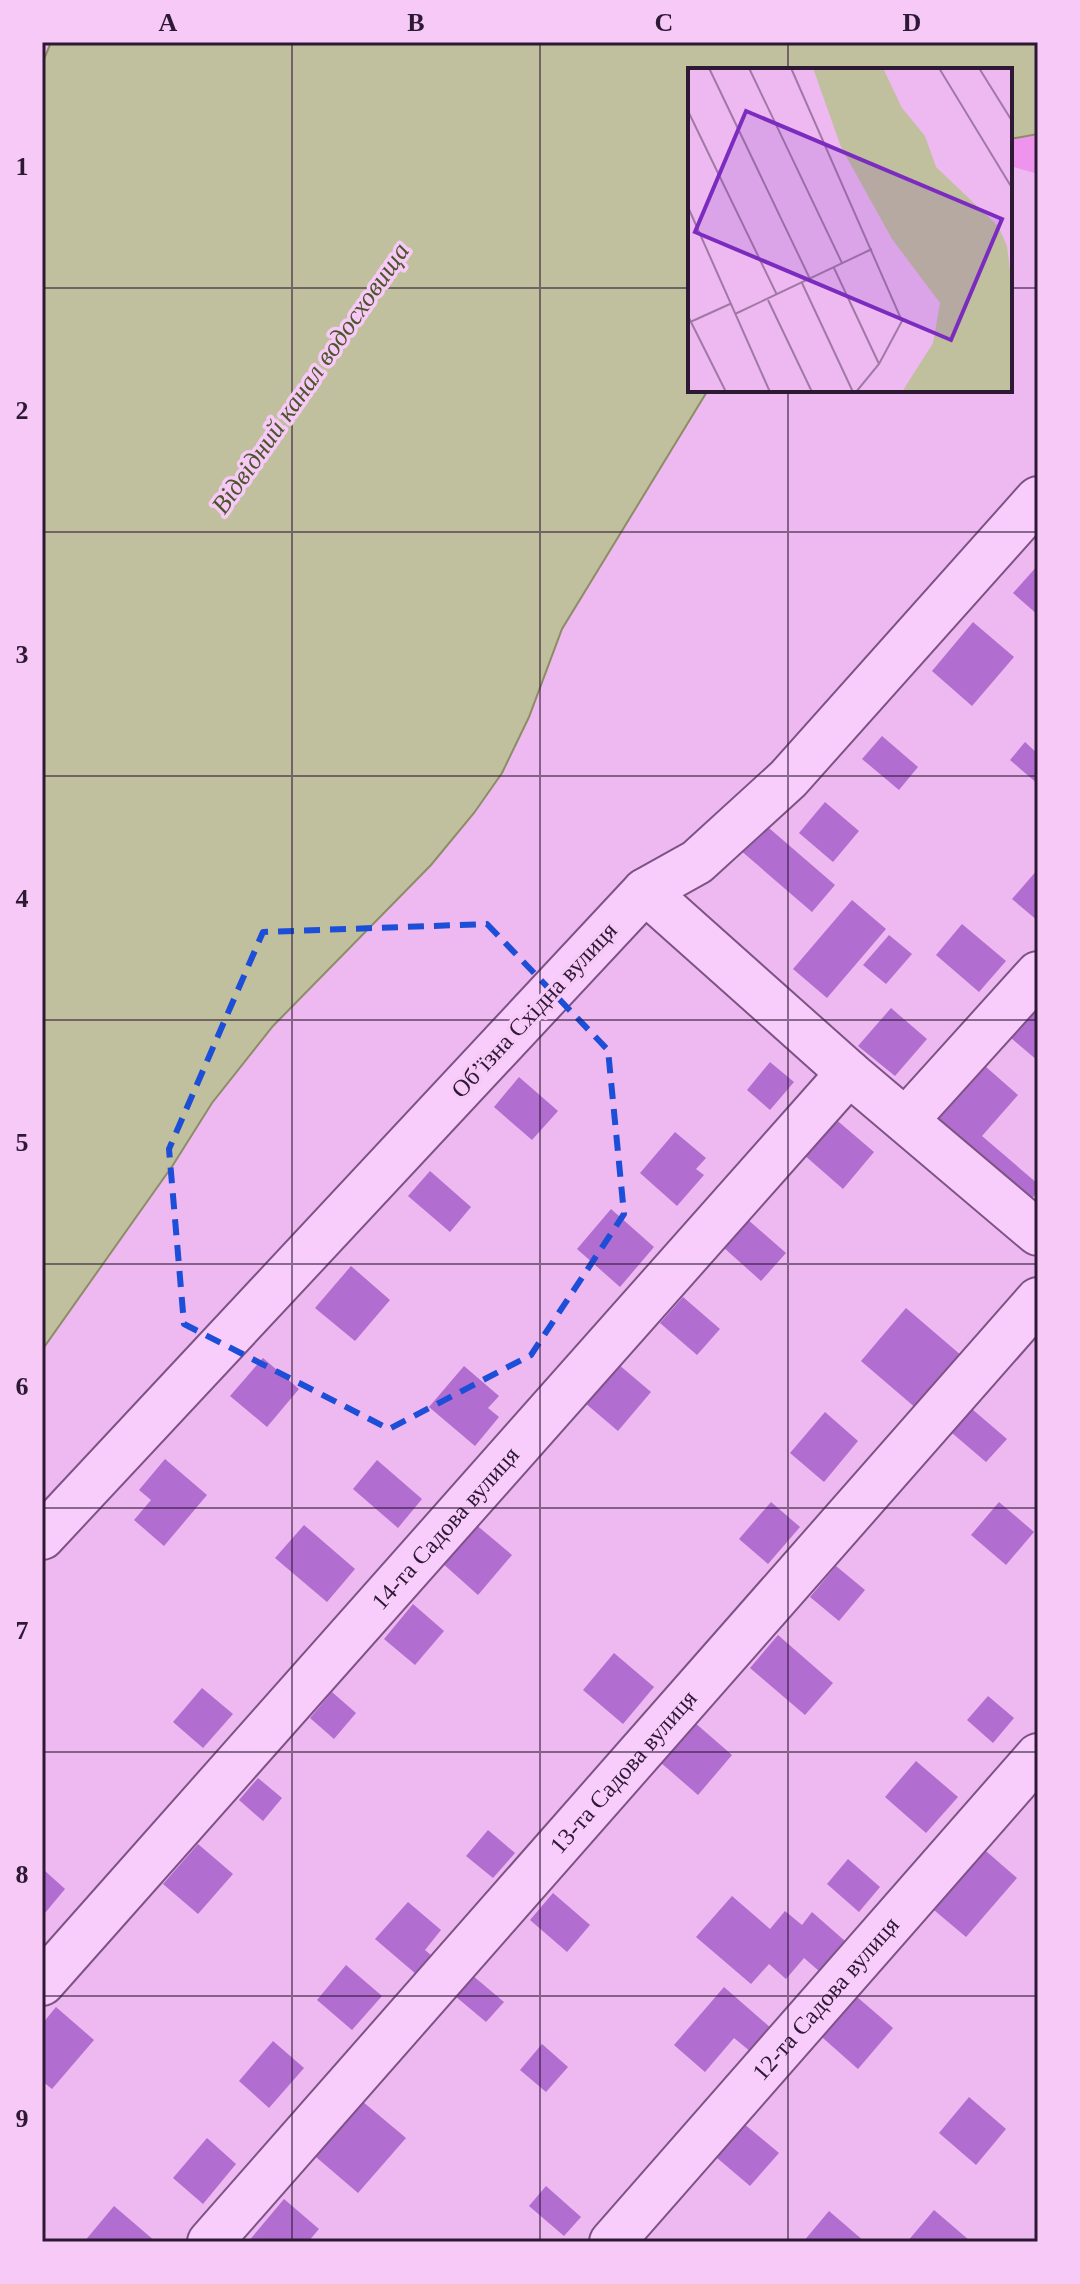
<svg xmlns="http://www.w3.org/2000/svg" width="1080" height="2284" viewBox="0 0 1080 2284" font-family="'Times New Roman',serif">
<rect width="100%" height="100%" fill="#eeb9f0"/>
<polygon fill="#ee94ed" points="1038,134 1038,174 1010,166 1010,139"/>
<polygon fill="#c0bf9e" stroke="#8c8d66" stroke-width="2" points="51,42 1038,42 1038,134 1010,139 1010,70 690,70 690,390 708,390 562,629 529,717 502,773 474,813 431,865 273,1026 212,1103 173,1165 42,1350 42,64"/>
<g fill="#b16dd0">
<polygon points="1038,565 1038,615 1013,593"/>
<polygon points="973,622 1014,657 972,706 932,671"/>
<polygon points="882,736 918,767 899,790 862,759"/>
<polygon points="1025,742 1038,754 1038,784 1010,760"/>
<polygon points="825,802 859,831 833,862 799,833"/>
<polygon points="755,816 835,885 812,912 732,843"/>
<polygon points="1038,869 1038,921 1012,899"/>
<polygon points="852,900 886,929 827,998 793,969"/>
<polygon points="962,924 1006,961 979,992 936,955"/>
<polygon points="889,935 912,954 886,984 863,965"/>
<polygon points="1038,1001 1038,1061 1004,1032"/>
<polygon points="891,1008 927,1039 895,1076 858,1046"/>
<polygon points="977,1059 1018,1095 982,1136 1038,1184 1038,1191 1022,1211 921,1125"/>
<polygon points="770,1062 794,1082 770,1110 747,1090"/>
<polygon points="519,1077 558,1111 532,1140 494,1107"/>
<polygon points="826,1111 874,1152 843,1189 795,1147"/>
<polygon points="675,1132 706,1158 696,1169 704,1175 677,1206 640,1173"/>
<polygon points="430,1171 471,1207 450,1232 408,1196"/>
<polygon points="611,1209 654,1247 620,1287 577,1249"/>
<polygon points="747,1219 786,1253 761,1281 723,1247"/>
<polygon points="351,1266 390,1300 355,1341 315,1308"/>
<polygon points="683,1297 720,1329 697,1355 660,1323"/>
<polygon points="906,1308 962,1356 917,1409 861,1361"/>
<polygon points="263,1358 299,1389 267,1427 230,1396"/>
<polygon points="618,1364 651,1392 618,1431 585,1403"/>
<polygon points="464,1366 499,1396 488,1408 499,1417 475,1446 429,1407"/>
<polygon points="972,1409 1007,1439 986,1462 952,1433"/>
<polygon points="825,1412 858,1441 824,1482 790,1453"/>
<polygon points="165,1459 207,1495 164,1546 134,1520 151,1500 139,1490"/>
<polygon points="377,1460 422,1499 398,1528 353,1489"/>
<polygon points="771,1502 800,1527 768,1564 739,1539"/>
<polygon points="999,1502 1034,1532 1006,1565 971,1535"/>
<polygon points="474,1523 512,1555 478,1595 441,1562"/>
<polygon points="304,1525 355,1569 327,1602 275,1558"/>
<polygon points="836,1566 865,1590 839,1621 810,1597"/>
<polygon points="413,1604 444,1631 415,1665 384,1639"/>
<polygon points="778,1635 833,1683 805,1715 750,1668"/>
<polygon points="614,1653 654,1687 623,1724 583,1690"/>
<polygon points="202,1688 233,1714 203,1748 173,1722"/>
<polygon points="332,1692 356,1713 334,1739 310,1718"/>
<polygon points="988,1696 1014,1718 993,1743 967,1720"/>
<polygon points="694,1722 732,1755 698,1795 660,1762"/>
<polygon points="916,1761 958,1797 926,1833 885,1797"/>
<polygon points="258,1778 282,1798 263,1821 239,1800"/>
<polygon points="488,1830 515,1853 493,1878 466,1856"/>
<polygon points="198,1844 233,1874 198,1914 163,1884"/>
<polygon points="979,1845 1017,1878 966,1937 928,1905"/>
<polygon points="848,1859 880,1887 859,1912 827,1884"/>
<polygon points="44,1870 65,1889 45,1913 42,1910 42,1872"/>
<polygon points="553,1893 590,1925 567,1952 530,1920"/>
<polygon points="732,1896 770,1929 785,1911 802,1925 812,1912 845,1941 819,1971 804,1958 786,1979 769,1964 751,1984 696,1937"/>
<polygon points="408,1902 441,1930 425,1950 432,1956 416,1974 375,1939"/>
<polygon points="346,1965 382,1996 352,2030 317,2000"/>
<polygon points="472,1975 504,2002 486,2022 455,1996"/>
<polygon points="724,1987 771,2028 751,2052 734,2038 705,2072 674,2045"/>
<polygon points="849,1990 893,2028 858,2069 815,2031"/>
<polygon points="56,2007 94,2040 52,2089 42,2081 42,2024"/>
<polygon points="273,2041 304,2068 269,2108 239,2081"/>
<polygon points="542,2044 568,2067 546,2092 520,2070"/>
<polygon points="356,2096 406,2138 358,2193 309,2151"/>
<polygon points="969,2097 1006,2129 976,2165 939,2133"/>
<polygon points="731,2113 779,2153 750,2186 703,2146"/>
<polygon points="207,2138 236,2164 203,2204 173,2178"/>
<polygon points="546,2186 581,2217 564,2236 529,2206"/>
<polygon points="284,2199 319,2229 308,2242 248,2242"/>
<polygon points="114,2206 156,2242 84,2242"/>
<polygon points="934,2210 969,2240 967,2242 907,2242"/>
<polygon points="829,2211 865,2242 803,2242"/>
</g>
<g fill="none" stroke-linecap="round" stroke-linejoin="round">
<g stroke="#7d5387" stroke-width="48">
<g id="minor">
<polyline points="645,891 849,1073 1038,1233"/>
<polyline points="906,1120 1038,974"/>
<polyline points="42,1537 645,891 697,862 788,779 1038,499"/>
<path id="s1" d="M 42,1983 L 849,1073"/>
<path id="s2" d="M 210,2242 L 1038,1300"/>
<path id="s3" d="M 612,2242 L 1038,1756"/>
</g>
</g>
<use href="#minor" stroke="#f9cdfb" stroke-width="44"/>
</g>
<path fill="none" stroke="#1d4ed8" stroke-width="6" stroke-dasharray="16 10" stroke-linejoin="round" d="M 487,924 L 608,1050 L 624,1214 L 531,1355 L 389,1429 L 184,1324 L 169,1149 L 263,932 Z"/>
<path fill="none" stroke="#2e1935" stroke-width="2" stroke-opacity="0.55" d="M 292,42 L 292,2242M 540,42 L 540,2242M 788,42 L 788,70M 42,288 L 690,288M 1010,288 L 1038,288M 788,390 L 788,2242M 42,532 L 1038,532M 42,776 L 1038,776M 42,1020 L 1038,1020M 42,1264 L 1038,1264M 42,1508 L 1038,1508M 42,1752 L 1038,1752M 42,1996 L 1038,1996"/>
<g text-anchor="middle" stroke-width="7" stroke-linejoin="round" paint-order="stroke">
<g font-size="24" fill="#2e1935" stroke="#f6c9f7">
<text transform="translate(534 1010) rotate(-47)" y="8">Обʼїзна Східна вулиця</text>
<text dy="8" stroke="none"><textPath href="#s1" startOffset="608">14-та Садова вулиця</textPath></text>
<text dy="8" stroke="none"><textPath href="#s2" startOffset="626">13-та Садова вулиця</textPath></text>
<text dy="8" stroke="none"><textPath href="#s3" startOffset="324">12-та Садова вулиця</textPath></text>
</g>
<g font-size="26" font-style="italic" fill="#4c5528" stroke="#f6c9f7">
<text transform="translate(310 378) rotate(-55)" y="9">Відвідний канал водосховища</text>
</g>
</g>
<g transform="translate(688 68)">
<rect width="324" height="324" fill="#eeb9f0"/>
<path d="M 125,0 L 195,0 L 214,40 L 237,68 L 248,99 L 310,158 L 319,178 L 324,219 L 324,324 L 214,324 L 245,275 L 252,235 L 204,171 L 153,79 Z" fill="#c0bf9e"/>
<path fill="none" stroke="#a179a5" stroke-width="2" d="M 21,0 L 122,211M 61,0 L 154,195M 103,0 L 214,253 L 191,296 L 168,324M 251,0 L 324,120M 291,0 L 324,53M 0,43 L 89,227M 0,139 L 82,324M 146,200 L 191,296M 114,215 L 165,324M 80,232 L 124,324M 47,246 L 184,181M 0,248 L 38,324M 0,255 L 42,236"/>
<path fill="#7b2cbf" fill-opacity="0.15" stroke="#7b2cbf" stroke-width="4" d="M 58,43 L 314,151 L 263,272 L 7,164 Z"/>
<rect width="324" height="324" fill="none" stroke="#2e1935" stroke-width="4"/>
</g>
<rect width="1080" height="2284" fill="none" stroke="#f6c9f7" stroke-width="88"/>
<rect x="44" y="44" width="992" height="2196" fill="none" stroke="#2e1935" stroke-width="3"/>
<g font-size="26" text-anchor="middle" font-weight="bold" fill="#2e1935">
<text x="168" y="31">A</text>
<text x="416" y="31">B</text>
<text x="664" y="31">C</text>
<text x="912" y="31">D</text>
<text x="22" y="175">1</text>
<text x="22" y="419">2</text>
<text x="22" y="663">3</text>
<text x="22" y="907">4</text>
<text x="22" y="1151">5</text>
<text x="22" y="1395">6</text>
<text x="22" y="1639">7</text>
<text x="22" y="1883">8</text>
<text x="22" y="2127">9</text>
</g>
</svg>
